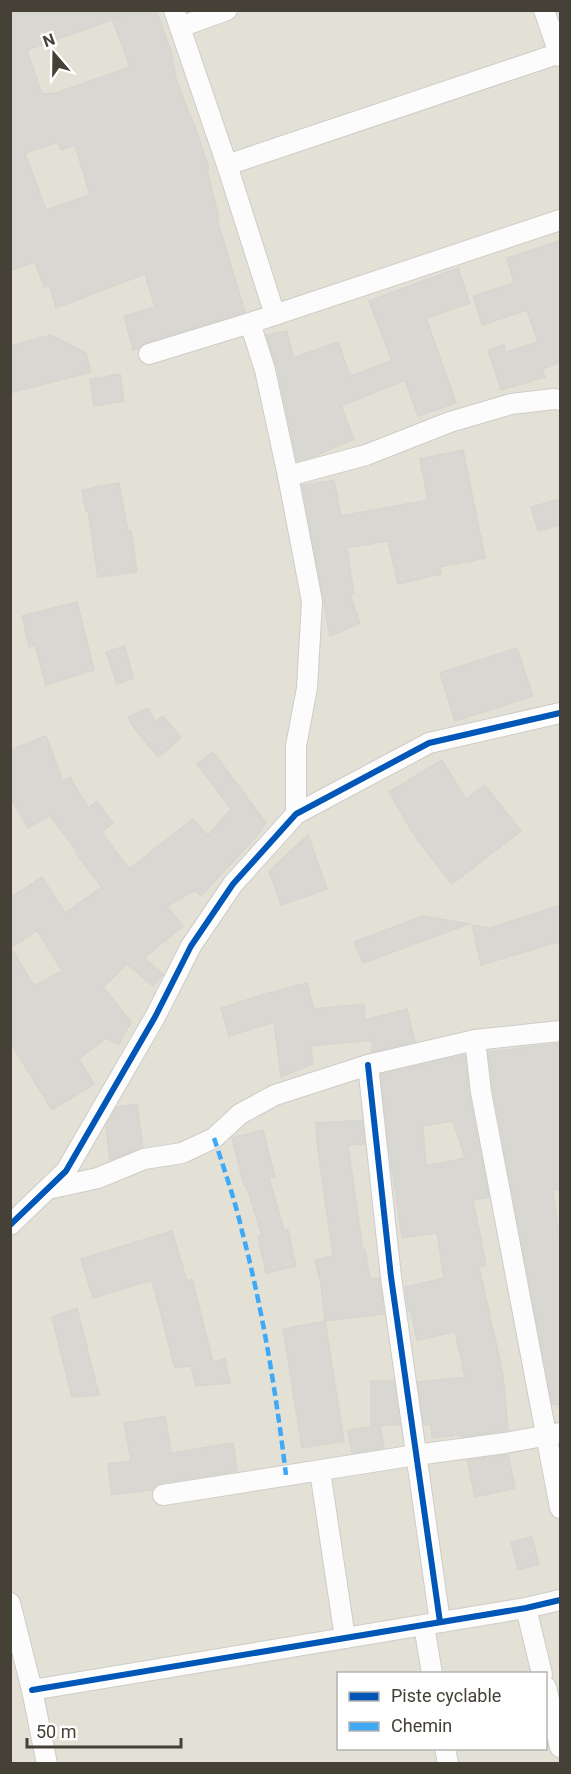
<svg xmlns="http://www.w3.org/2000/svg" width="571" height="1774" viewBox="0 0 571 1774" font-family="Roboto,sans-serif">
<rect width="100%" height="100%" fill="#efeee9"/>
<path fill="#e3e1d6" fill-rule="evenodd" d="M 11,11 L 560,11 L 560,1763 L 11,1764 ZM 338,1674 L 546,1674 L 546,1748 L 338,1748 Z"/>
<g fill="#d9d7d1" stroke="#d7d5cf" stroke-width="1.5" fill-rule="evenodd">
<path d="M 10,10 L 130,10 L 131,13 L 27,50 L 42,94 L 56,93 L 130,67 L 113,21 L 139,10 L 156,10 L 171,51 L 176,78 L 188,111 L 195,127 L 209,168 L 207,169 L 219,219 L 217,219 L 245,312 L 145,343 L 139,348 L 133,350 L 124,316 L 155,307 L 145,274 L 56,308 L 50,285 L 44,287 L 35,262 L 10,271 ZM 58,142 L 61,150 L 75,145 L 90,195 L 46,210 L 25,153 Z"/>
<polygon points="561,240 561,362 542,369 545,377 501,390 488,350 504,345 506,352 538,342 527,310 482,325 473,296 514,283 507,258"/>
<polygon points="458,268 470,303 426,318 456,403 418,416 405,380 341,406 354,439 310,458 297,461 277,367 266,335 287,331 293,358 338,342 350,376 392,361 369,301"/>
<polygon points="51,335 86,353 91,372 10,393 10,346"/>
<polygon points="120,374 124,401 94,406 90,379"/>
<polygon points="463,450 485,558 440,567 441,574 398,584 388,541 347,548 354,594 350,595 360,623 330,636 302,485 334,480 341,516 428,500 420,459"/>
<polygon points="119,483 128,531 131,531 137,572 98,577 88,511 86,511 82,490"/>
<polygon points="561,499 561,525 538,531 531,507"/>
<polygon points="77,602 94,670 46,685 35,645 29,647 22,616"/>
<polygon points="125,646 133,678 117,684 106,652"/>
<polygon points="517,648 533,696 455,721 440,673"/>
<polygon points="148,708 155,722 163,716 181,738 158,757 132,725 128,717"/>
<path d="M 46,736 L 63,781 L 70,777 L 88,808 L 97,801 L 113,823 L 101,832 L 129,869 L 193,819 L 208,836 L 231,809 L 197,764 L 213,752 L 266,823 L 254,839 L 201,896 L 195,890 L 167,906 L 183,926 L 144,958 L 163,974 L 153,986 L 127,964 L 103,987 L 131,1022 L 119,1044 L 106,1038 L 79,1059 L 94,1084 L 52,1110 L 10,1042 L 10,898 L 42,877 L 65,913 L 102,887 L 76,854 L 78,853 L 50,815 L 28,828 L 10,797 L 10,750 ZM 37,930 L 62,971 L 34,986 L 11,948 Z"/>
<polygon points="442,760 466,799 485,785 521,831 452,884 418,841 389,792"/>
<polygon points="308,835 327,889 281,905 269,871"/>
<polygon points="561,905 561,941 481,965 472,925 490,928"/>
<polygon points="423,916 469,924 363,963 354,942"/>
<polygon points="307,983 314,1009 364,1004 365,1020 407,1009 415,1042 372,1052 372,1040 311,1046 313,1064 281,1077 274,1022 229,1036 221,1008 272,992"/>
<polygon points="561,1043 561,1189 553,1190 561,1253 561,1405 552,1404 545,1367 546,1362 544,1362 493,1090 488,1052"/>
<path d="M 465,1055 L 469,1094 L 489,1197 L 473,1200 L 486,1265 L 479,1267 L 503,1374 L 508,1430 L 462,1437 L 462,1435 L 432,1438 L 431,1425 L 424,1425 L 418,1382 L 465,1377 L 455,1332 L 417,1340 L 411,1311 L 408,1311 L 405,1287 L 444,1278 L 437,1233 L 402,1238 L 388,1142 L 381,1074 ZM 453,1121 L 465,1158 L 426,1166 L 423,1126 Z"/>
<polygon points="137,1104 143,1147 110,1160 106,1125 117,1107"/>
<polygon points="362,1120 365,1144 348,1145 363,1251 365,1250 370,1279 379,1278 384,1314 325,1321 321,1285 315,1260 333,1256 318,1150 316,1123"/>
<polygon points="263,1130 275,1177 269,1178 284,1230 288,1230 296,1266 266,1273 258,1236 262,1235 246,1185 244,1185 232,1138"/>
<polygon points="172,1231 187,1281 192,1279 213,1362 225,1359 230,1383 196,1386 191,1366 175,1368 152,1280 93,1298 81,1259"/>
<polygon points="77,1308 99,1395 72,1397 52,1317"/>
<polygon points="325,1321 344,1441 302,1448 283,1329"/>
<polygon points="371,1381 394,1381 400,1425 371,1425"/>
<polygon points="165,1416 171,1453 233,1443 237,1471 161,1483 156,1485 152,1490 112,1495 108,1464 131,1461 124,1423"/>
<polygon points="380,1425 384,1448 352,1453 348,1430"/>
<polygon points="508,1455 515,1488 475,1497 467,1460"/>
<polygon points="532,1537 539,1564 518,1570 511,1542"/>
</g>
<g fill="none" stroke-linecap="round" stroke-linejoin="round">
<g stroke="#cdccc7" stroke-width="22">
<g id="minor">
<polyline points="174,10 227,165 275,315"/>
<polyline points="544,10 560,56"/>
<polyline points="180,27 227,10"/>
<polyline points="227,165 560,53"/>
<polyline points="250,323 265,370 288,476 312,601 307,688 296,746 296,814"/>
<polyline points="149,354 250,323 560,220"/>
<polyline points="288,476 366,455 450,422 511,404 554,399 560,400"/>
<polyline points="475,1040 481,1092 560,1508"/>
<polyline points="368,1065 391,1277 440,1622"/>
<polyline points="48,1189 98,1178 144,1159 182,1153 214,1138 240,1114 275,1095 368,1065 475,1040 560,1031"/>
<polyline points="10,1225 66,1171 155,1017 191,946 233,884 296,814 429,743 560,713"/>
<polyline points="320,1471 345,1638"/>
<polyline points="163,1495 416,1455 505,1443 560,1433"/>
<polyline points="10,1603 32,1690 47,1764"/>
<polyline points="526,1608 542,1674"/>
<polyline points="424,1625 432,1674"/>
<polyline points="546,1687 560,1747"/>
<polyline points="32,1690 526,1608 560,1600"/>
<polyline points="445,1748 448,1764"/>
</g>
</g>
<use href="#minor" stroke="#fdfcfc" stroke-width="20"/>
<path stroke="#3fa9f5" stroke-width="4.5" stroke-dasharray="9 4.5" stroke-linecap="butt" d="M 214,1138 C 224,1169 235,1200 242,1231 C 263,1311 276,1393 286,1475"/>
<g stroke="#fff" stroke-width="10">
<g id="cycleway">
<polyline points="368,1065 391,1277 440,1622"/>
<polyline points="10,1225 66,1171 155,1017 191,946 233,884 296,814 429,743 560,713"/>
<polyline points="32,1690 526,1608 560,1600"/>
</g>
</g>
<use href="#cycleway" stroke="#0057b8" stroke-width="6"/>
</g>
<rect width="571" height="1774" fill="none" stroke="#454136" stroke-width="24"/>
<rect x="337" y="1672" width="210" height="78" fill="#ffffff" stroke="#b5b3af" stroke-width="1.5"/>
<rect x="349" y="1692" width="30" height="9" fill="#0057b8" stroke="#b5b3af" stroke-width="1.5"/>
<text x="391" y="1702" font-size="18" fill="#454136">Piste cyclable</text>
<rect x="349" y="1722" width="30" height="9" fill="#3fa9f5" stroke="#b5b3af" stroke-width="1.5"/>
<text x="391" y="1732" font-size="18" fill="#454136">Chemin</text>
<g transform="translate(54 54) rotate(340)" stroke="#ffffff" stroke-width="4.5" paint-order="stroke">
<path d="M0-4.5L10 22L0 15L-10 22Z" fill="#454136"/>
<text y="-9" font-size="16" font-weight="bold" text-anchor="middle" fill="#454136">N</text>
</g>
<path d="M27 1738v9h154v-9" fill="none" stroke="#454136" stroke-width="3"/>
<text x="36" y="1738" font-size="18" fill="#454136" stroke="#ffffff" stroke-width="4.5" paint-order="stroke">50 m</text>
</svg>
